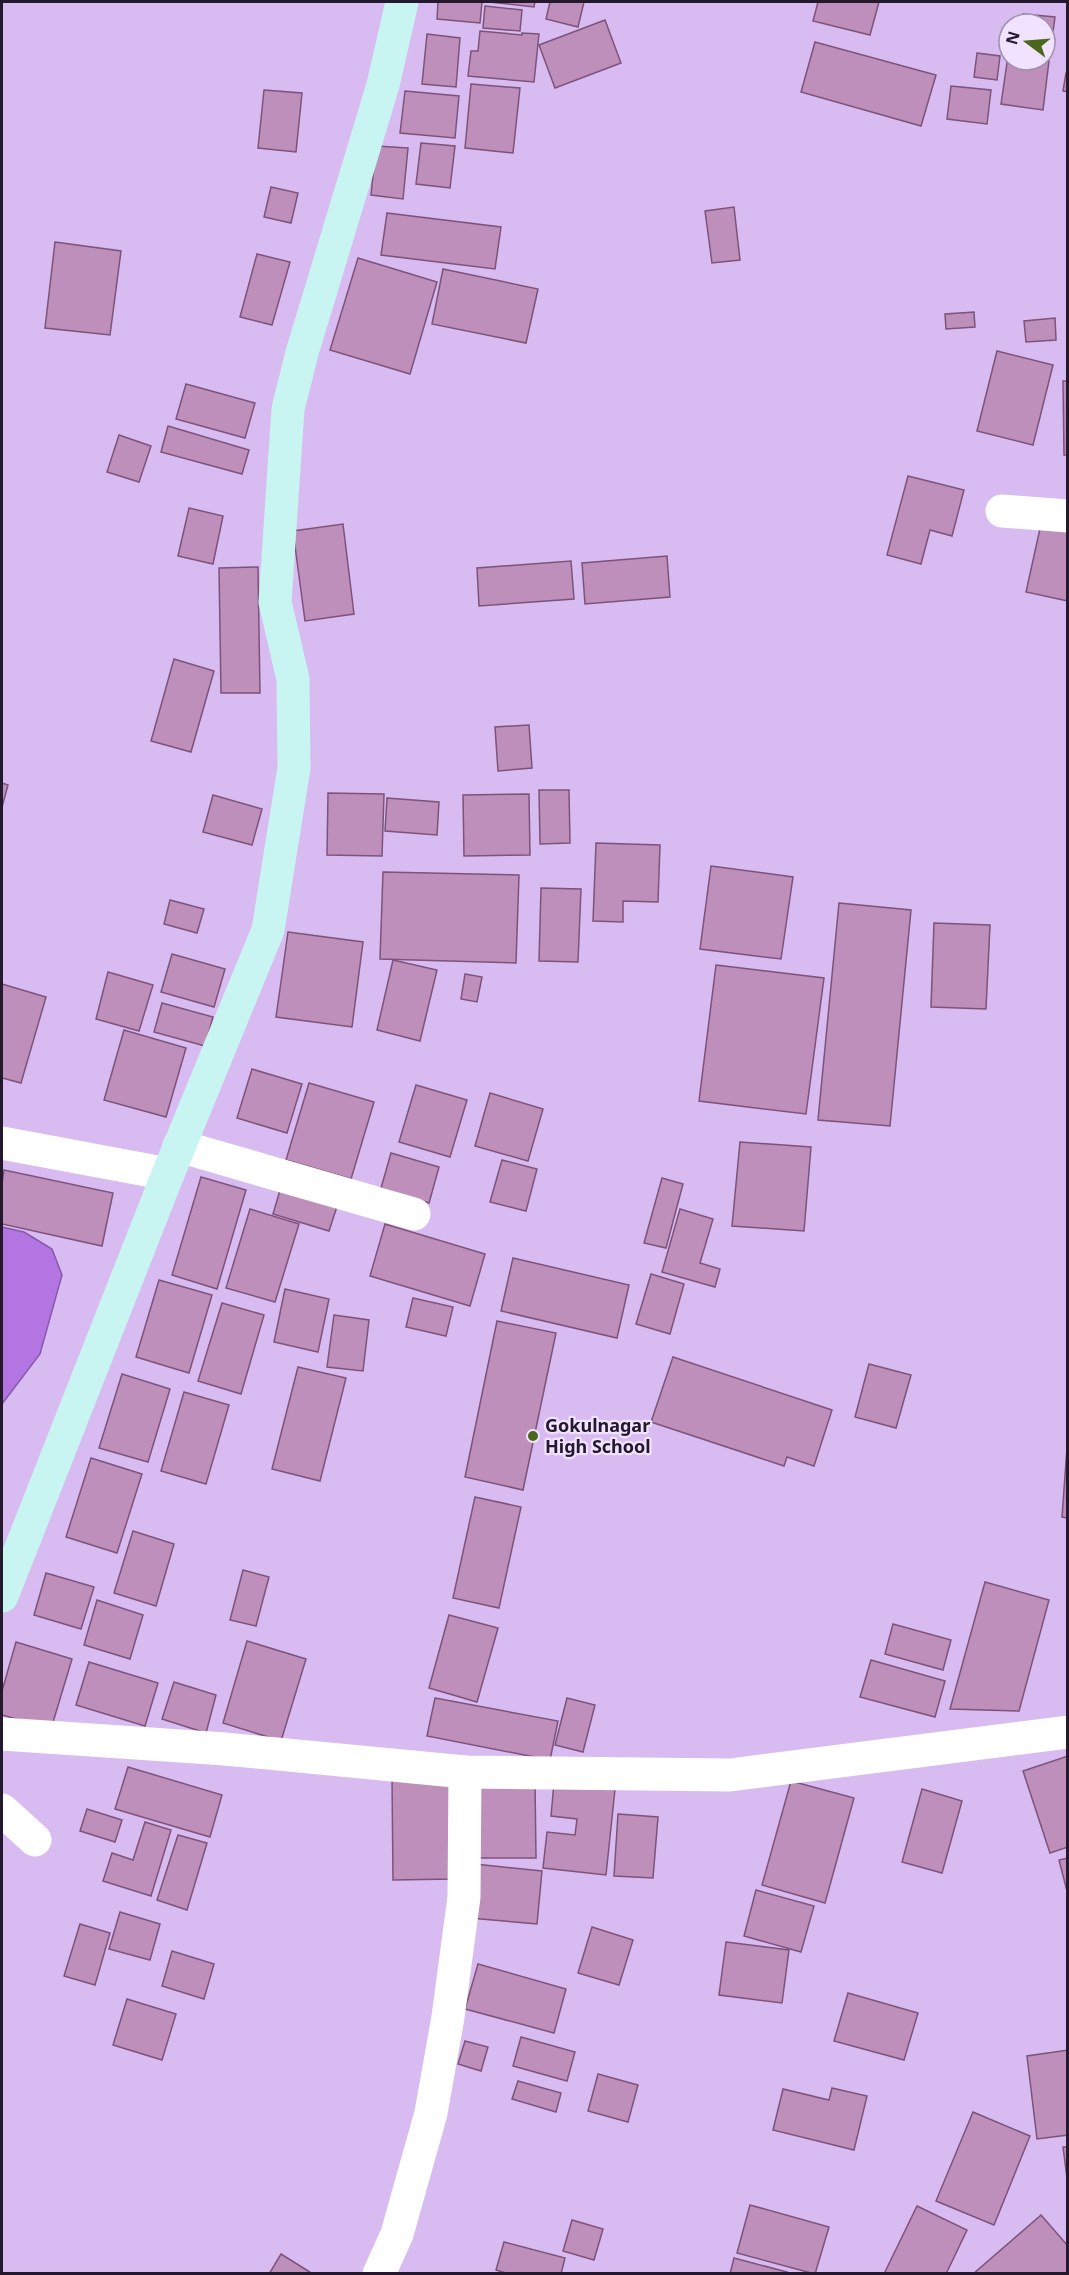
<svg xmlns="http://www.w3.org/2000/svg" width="1069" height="2275" viewBox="0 0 1069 2275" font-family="'Noto Sans',sans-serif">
<rect width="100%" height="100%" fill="#d8bbf1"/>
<polygon fill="#b275e2" stroke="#8759ab" stroke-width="1.5" points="2,1227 24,1232 52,1249 62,1275 40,1354 2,1404"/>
<g fill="#bd8fba" stroke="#7d537b" stroke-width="1.5">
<polygon points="438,2 482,2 480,23 437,19"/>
<polygon points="489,2 535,2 534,7"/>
<polygon points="550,2 584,2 578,27 546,19"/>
<polygon points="818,2 879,2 870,35 813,21"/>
<polygon points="485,6 522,10 520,31 483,28"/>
<polygon points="1023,14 1055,17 1050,54 1045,53 1045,24 1021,24"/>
<polygon points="605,20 621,63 555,88 539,45"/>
<polygon points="480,31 522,35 522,33 539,34 534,82 468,76 471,51 478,51"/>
<polygon points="427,34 460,38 456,87 422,84"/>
<polygon points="815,42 936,75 921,126 801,92"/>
<polygon points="977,53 1000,56 997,80 974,77"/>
<polygon points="1008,56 1009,60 1049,61 1043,110 1001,104"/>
<polygon points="1066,73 1068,73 1068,92 1063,91"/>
<polygon points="471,84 520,88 513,153 465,148"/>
<polygon points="951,86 991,90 987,124 947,119"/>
<polygon points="264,90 302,93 296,152 258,148"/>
<polygon points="405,91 459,96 455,138 400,133"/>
<polygon points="421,143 455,146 450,188 416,184"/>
<polygon points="376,146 408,148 403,199 371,195"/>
<polygon points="271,187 298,193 291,223 264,217"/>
<polygon points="734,207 740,260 712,263 705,211"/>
<polygon points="387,213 501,227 495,269 381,255"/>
<polygon points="55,242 121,251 110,335 45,328"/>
<polygon points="257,254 290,262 272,325 240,317"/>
<polygon points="358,258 437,282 410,374 330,350"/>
<polygon points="443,269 538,289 526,343 432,324"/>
<polygon points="974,312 975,327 946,329 945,314"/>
<polygon points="1055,318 1056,340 1026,342 1024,321"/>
<polygon points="997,351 1053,365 1033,445 977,431"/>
<polygon points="1063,381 1068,381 1068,455 1064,455"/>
<polygon points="186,384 255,403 245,438 176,419"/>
<polygon points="168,426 249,450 242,474 161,452"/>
<polygon points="119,435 151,446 139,482 107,472"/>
<polygon points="908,476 964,490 952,536 930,530 921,564 887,555"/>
<polygon points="189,508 223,516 213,564 178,556"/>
<polygon points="343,524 354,614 305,621 293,531"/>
<polygon points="1041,524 1068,529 1068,601 1026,592"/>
<polygon points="667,556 670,597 585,604 582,563"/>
<polygon points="571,561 574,599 479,606 477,568"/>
<polygon points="258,567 260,693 221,693 219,568"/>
<polygon points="174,659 214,671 191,752 151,741"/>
<polygon points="529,725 532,768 498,771 495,727"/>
<polygon points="2,783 8,785 2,807"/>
<polygon points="539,790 569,790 570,843 540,844"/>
<polygon points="328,793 384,794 382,856 327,855"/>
<polygon points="529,794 530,855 464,856 463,795"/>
<polygon points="213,795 262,809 252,845 203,832"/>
<polygon points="387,798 439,802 437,835 385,831"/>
<polygon points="596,843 660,845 658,902 623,901 623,922 593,921"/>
<polygon points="711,866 793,877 781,959 700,949"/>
<polygon points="383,872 519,875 516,963 380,959"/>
<polygon points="541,888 581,889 578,962 539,961"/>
<polygon points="170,900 204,909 197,933 164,924"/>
<polygon points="839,903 911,910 890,1126 818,1120"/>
<polygon points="934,923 990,925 986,1009 931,1007"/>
<polygon points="288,932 363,942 352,1027 276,1017"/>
<polygon points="172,954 225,969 214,1007 161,992"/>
<polygon points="393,960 437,970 420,1041 377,1030"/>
<polygon points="716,965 824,978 806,1114 699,1101"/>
<polygon points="108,972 153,985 139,1031 96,1019"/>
<polygon points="465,974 482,977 477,1002 461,999"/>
<polygon points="2,984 46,997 21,1083 2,1078"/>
<polygon points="162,1003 213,1017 205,1046 154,1032"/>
<polygon points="124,1030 186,1048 166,1117 104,1100"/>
<polygon points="252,1069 302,1084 287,1133 237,1118"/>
<polygon points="309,1083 374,1102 351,1179 286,1160"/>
<polygon points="416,1085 467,1100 450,1157 399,1142"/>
<polygon points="490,1093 543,1109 528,1161 475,1146"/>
<polygon points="740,1142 811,1147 804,1231 732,1226"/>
<polygon points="391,1153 439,1167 429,1203 381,1188"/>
<polygon points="502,1160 537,1169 526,1211 490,1202"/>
<polygon points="4,1170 113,1193 102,1246 2,1224 2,1184"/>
<polygon points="201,1177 246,1190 217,1289 172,1275"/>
<polygon points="662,1178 683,1184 666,1248 644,1243"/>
<polygon points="283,1180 340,1197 329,1231 273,1214"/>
<polygon points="250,1209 299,1224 275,1302 226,1288"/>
<polygon points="680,1209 713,1219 700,1263 720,1269 715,1287 662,1272"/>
<polygon points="385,1224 485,1254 470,1306 370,1276"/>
<polygon points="513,1258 629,1285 617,1338 501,1311"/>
<polygon points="651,1274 684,1284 670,1334 636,1324"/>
<polygon points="159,1280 212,1295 189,1373 136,1357"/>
<polygon points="285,1289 329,1299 318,1352 274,1342"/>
<polygon points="413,1298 453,1307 446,1336 406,1327"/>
<polygon points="222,1303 264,1315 241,1394 198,1381"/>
<polygon points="334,1315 369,1320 363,1371 327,1367"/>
<polygon points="497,1321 556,1333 523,1490 465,1477"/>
<polygon points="673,1357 832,1410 814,1466 787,1457 784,1466 651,1422"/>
<polygon points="869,1364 911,1375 896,1428 855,1417"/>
<polygon points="298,1367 346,1378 320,1481 272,1469"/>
<polygon points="122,1374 170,1389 148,1462 99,1448"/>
<polygon points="184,1392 229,1405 206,1484 161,1471"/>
<polygon points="1068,1434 1068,1518 1062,1517"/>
<polygon points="91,1458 142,1474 117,1553 66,1537"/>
<polygon points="475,1497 521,1507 499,1608 453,1598"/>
<polygon points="133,1531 174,1544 156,1606 114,1593"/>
<polygon points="243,1570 269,1577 256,1626 230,1620"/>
<polygon points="46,1573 94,1587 81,1629 34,1615"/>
<polygon points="985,1582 1049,1600 1019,1711 950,1709"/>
<polygon points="97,1600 143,1615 130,1659 84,1645"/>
<polygon points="449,1615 498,1628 477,1702 429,1688"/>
<polygon points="893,1624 951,1640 943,1670 885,1654"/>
<polygon points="247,1641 306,1659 281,1741 223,1723"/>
<polygon points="16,1642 72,1659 51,1729 2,1715 2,1691"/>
<polygon points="871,1660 945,1681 935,1717 860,1697"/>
<polygon points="89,1662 158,1683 145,1726 76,1705"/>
<polygon points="174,1682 216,1695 206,1733 162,1719"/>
<polygon points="435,1698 558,1721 550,1760 427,1736"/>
<polygon points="567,1698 595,1705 583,1752 555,1745"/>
<polygon points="1068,1756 1068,1847 1050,1853 1023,1771"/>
<polygon points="128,1767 222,1795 210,1837 115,1809"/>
<polygon points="451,1776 453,1879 393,1880 392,1777"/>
<polygon points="477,1781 535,1781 536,1858 477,1858"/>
<polygon points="791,1781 854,1798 825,1903 762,1885"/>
<polygon points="554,1783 615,1789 606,1875 543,1868 547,1832 575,1835 577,1819 551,1816"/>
<polygon points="922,1789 962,1801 942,1873 902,1862"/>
<polygon points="87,1809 122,1820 115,1842 80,1831"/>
<polygon points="618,1814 658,1817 653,1878 614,1876"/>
<polygon points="145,1822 171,1830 151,1896 103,1881 112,1853 133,1860"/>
<polygon points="178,1835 207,1843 187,1910 157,1900"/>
<polygon points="1068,1858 1068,1895 1059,1860"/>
<polygon points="475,1864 542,1871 537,1924 470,1918"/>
<polygon points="756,1890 814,1906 801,1952 744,1936"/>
<polygon points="120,1912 160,1924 150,1960 109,1949"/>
<polygon points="80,1924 110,1933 95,1985 64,1976"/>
<polygon points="592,1927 633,1940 619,1985 578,1973"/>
<polygon points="726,1942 789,1950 782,2003 719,1995"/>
<polygon points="172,1951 214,1964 204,1999 162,1986"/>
<polygon points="478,1964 566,1989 554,2033 465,2009"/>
<polygon points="848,1993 918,2013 904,2060 834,2041"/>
<polygon points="127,1999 176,2014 162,2060 113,2045"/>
<polygon points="521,2037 575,2052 567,2081 513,2066"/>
<polygon points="465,2041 488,2047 481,2071 458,2064"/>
<polygon points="1068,2050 1068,2135 1037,2139 1027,2056"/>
<polygon points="598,2074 638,2085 628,2122 588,2111"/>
<polygon points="518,2081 561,2093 556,2112 512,2099"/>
<polygon points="832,2088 867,2096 854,2150 773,2130 783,2089 829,2100"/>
<polygon points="973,2112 1030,2136 994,2225 936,2201"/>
<polygon points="1063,2147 1068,2147 1068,2186"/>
<polygon points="750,2205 829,2227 815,2274 737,2253"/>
<polygon points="917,2206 967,2230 946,2274 884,2274"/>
<polygon points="1041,2215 1068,2246 1068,2274 973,2274"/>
<polygon points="572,2220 603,2229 594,2260 563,2251"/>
<polygon points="504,2242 565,2258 561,2274 509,2274 496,2270"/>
<polygon points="281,2254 313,2274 269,2274"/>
<polygon points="734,2258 787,2272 786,2274 730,2274"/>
</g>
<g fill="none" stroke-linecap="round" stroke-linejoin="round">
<g stroke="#fff" stroke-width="33">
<polyline points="1002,511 1068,516"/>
<polyline points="2,1143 168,1174"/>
<polyline points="179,1146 414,1214"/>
<polyline points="2,1734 225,1749 465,1772 730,1775 1068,1732"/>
<polyline points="2,1810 35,1840"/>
<polyline points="379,2274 397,2234 431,2113 448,2017 464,1897 465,1772"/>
</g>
<polyline stroke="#c8f4f1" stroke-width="33" points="2,1596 168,1174 268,930 294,768 293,679 275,602 288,409 302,353 383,85 402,2"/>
</g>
<circle fill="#4a671b" stroke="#f1e3ff" stroke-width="2" cx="533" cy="1436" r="6"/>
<g text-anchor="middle" stroke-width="4.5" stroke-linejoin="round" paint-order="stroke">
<g font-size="18" font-weight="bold" fill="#23182c" stroke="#f1e3ff" text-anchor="start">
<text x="545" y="1432">Gokulnagar<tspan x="545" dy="21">High School</tspan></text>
</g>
</g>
<rect width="1069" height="2275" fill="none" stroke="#23182c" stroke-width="6"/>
<g transform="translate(1027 42) rotate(286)"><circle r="28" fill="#f1e3ff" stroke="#9f92ab" stroke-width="1.5"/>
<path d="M0-4.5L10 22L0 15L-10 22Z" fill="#4a671b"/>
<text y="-9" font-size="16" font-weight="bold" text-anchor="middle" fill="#23182c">N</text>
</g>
</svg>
